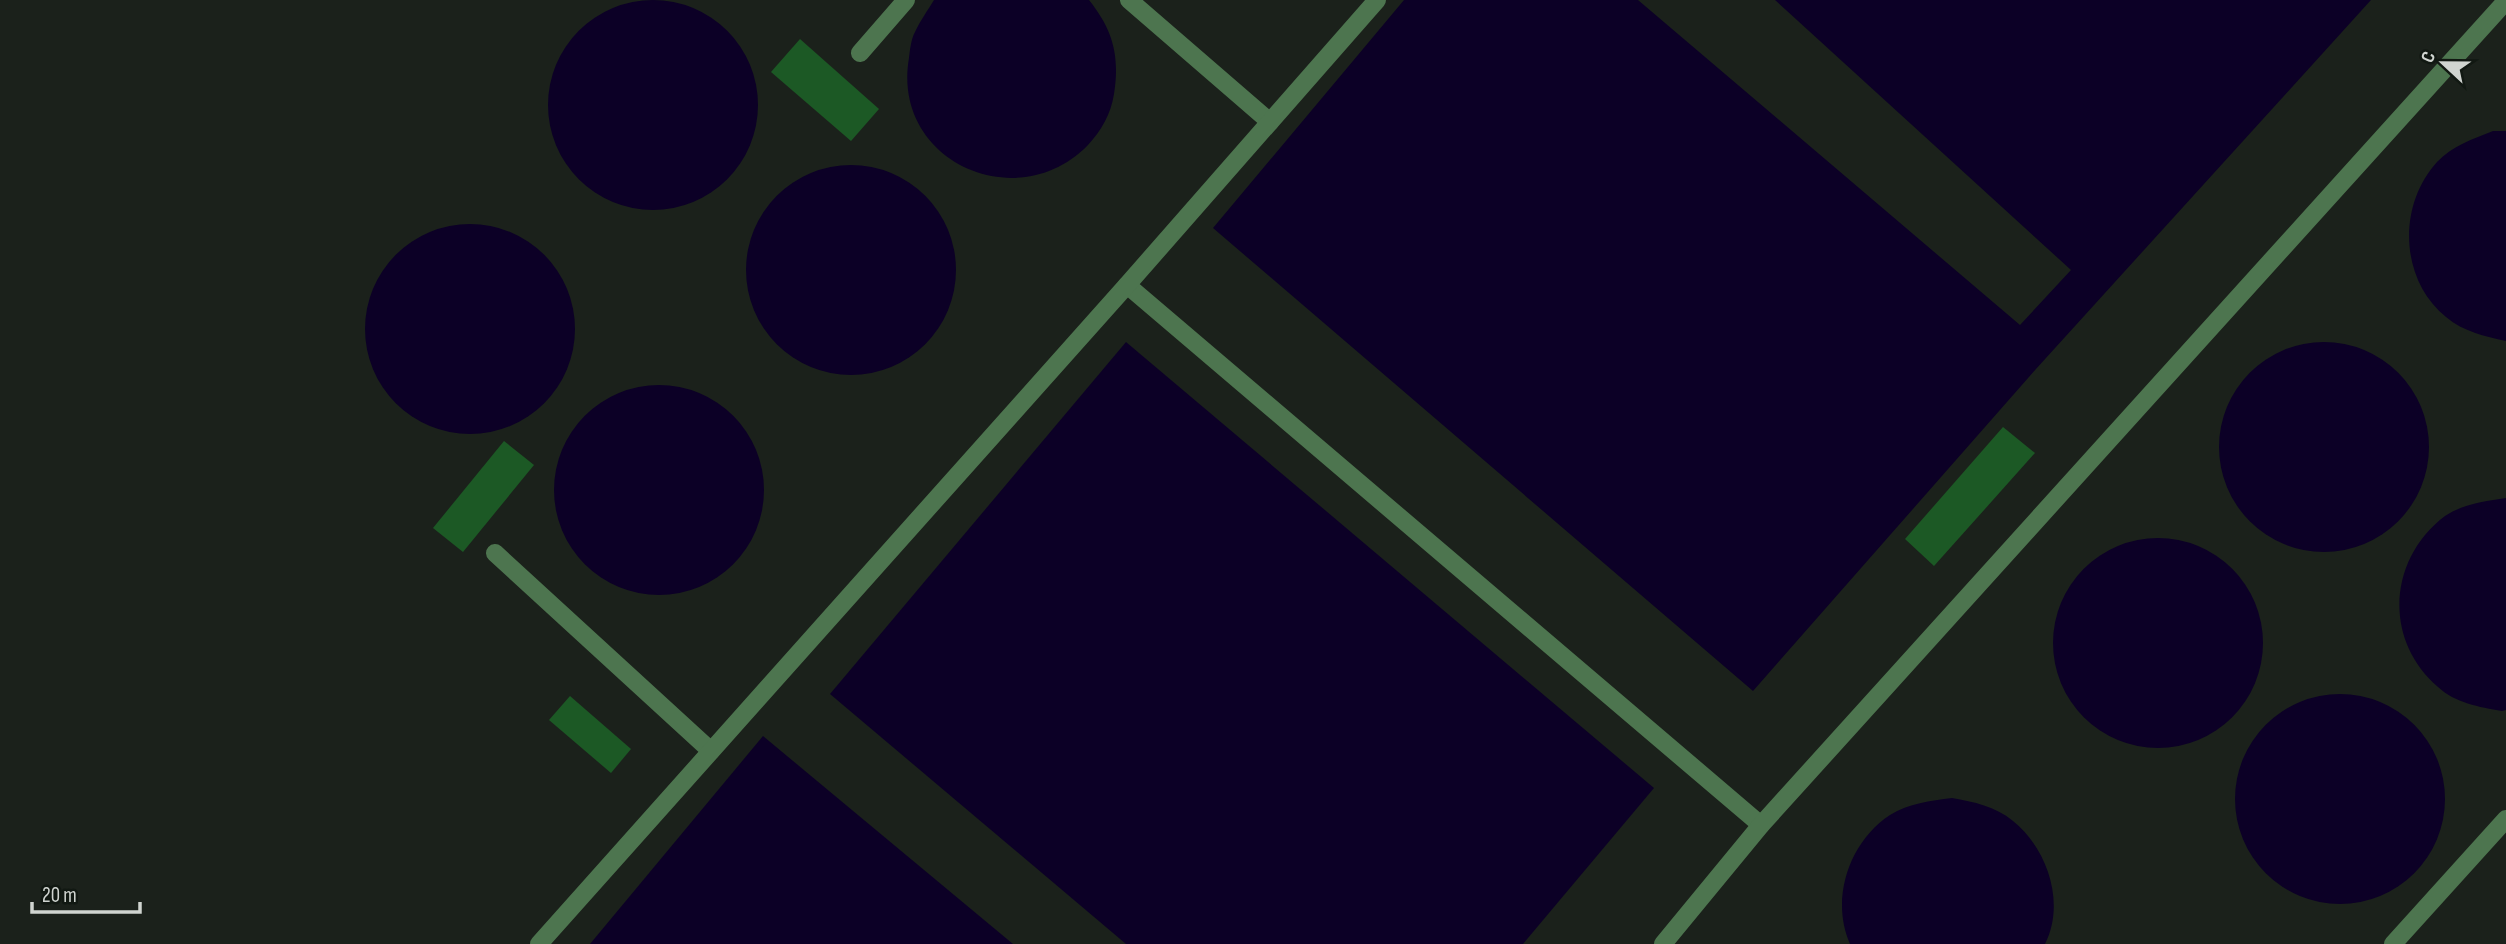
<svg xmlns="http://www.w3.org/2000/svg" width="2506" height="944" viewBox="0 0 2506 944" font-family="'Sofia Sans Condensed',sans-serif">
<rect width="100%" height="100%" fill="#1b211b"/>
<g fill="#0c0026">
<circle cx="653" cy="105" r="105"/>
<path d="M 934,0 L 1089,0 C 1113,30 1120,56 1114,94 C 1111,114 1101,131 1088,145 C 1017,218 891,161 909,58 C 910,50 911,39 915,32 C 920,21 928,10 934,0 Z"/>
<polygon points="1404,0 1638,0 2020,325 2071,270 1775,0 2371,0 2036,369 1753,691 1213,228"/>
<path d="M 2493,131 L 2506,131 L 2506,341 C 2484,336 2464,332 2446,317 C 2400,280 2397,206 2437,162 C 2452,146 2473,139 2493,131 Z"/>
<circle cx="851" cy="270" r="105"/>
<circle cx="470" cy="329" r="105"/>
<circle cx="2324" cy="447" r="105"/>
<polygon points="1126,342 1654,788 1523,944 1126,944 830,694"/>
<circle cx="659" cy="490" r="105"/>
<path d="M 2506,498 L 2506,710 L 2502,711 C 2479,707 2455,703 2438,687 C 2383,640 2388,559 2445,516 C 2463,504 2485,501 2506,498 Z"/>
<circle cx="2158" cy="643" r="105"/>
<circle cx="2340" cy="799" r="105"/>
<polygon points="763,736 1013,944 590,944"/>
<path d="M 1952,798 C 1974,802 1995,806 2013,821 C 2047,848 2066,903 2045,944 L 1850,944 C 1830,899 1849,842 1890,815 C 1909,803 1930,801 1952,798 Z"/>
</g>
<g fill="#1c5925">
<polygon points="800,39 879,109 851,141 771,72"/>
<polygon points="2003,427 2035,453 1934,566 1905,539"/>
<polygon points="504,441 534,465 463,552 433,528"/>
<polygon points="570,696 631,749 611,773 549,720"/>
</g>
<g fill="none" stroke-linecap="round" stroke-linejoin="round">
<g stroke="#4d754f" stroke-width="18">
<polyline points="1129,0 1270,122"/>
<polyline points="860,53 906,0"/>
<polyline points="1127,285 1761,825"/>
<polyline points="495,553 711,751"/>
<polyline points="539,944 1127,285 1377,0"/>
<polyline points="1663,944 1761,825 2506,1"/>
<polyline points="2393,944 2506,819"/>
</g>
</g>
<g transform="translate(2443 63) rotate(292)" stroke="#111812" stroke-width="5" paint-order="stroke">
<path d="M0-5L12 26L0 18L-12 26Z" fill="#d0d4d0"/>
<text y="-10" font-size="19" font-weight="bold" text-anchor="middle" fill="#d0d4d0">С</text>
</g>
<path d="M32 902v10h108v-10" fill="none" stroke="#d0d4d0" stroke-width="3.5"/>
<text x="42" y="902" font-size="21" fill="#d0d4d0" stroke="#111812" stroke-width="5" paint-order="stroke">20 m</text>
</svg>
